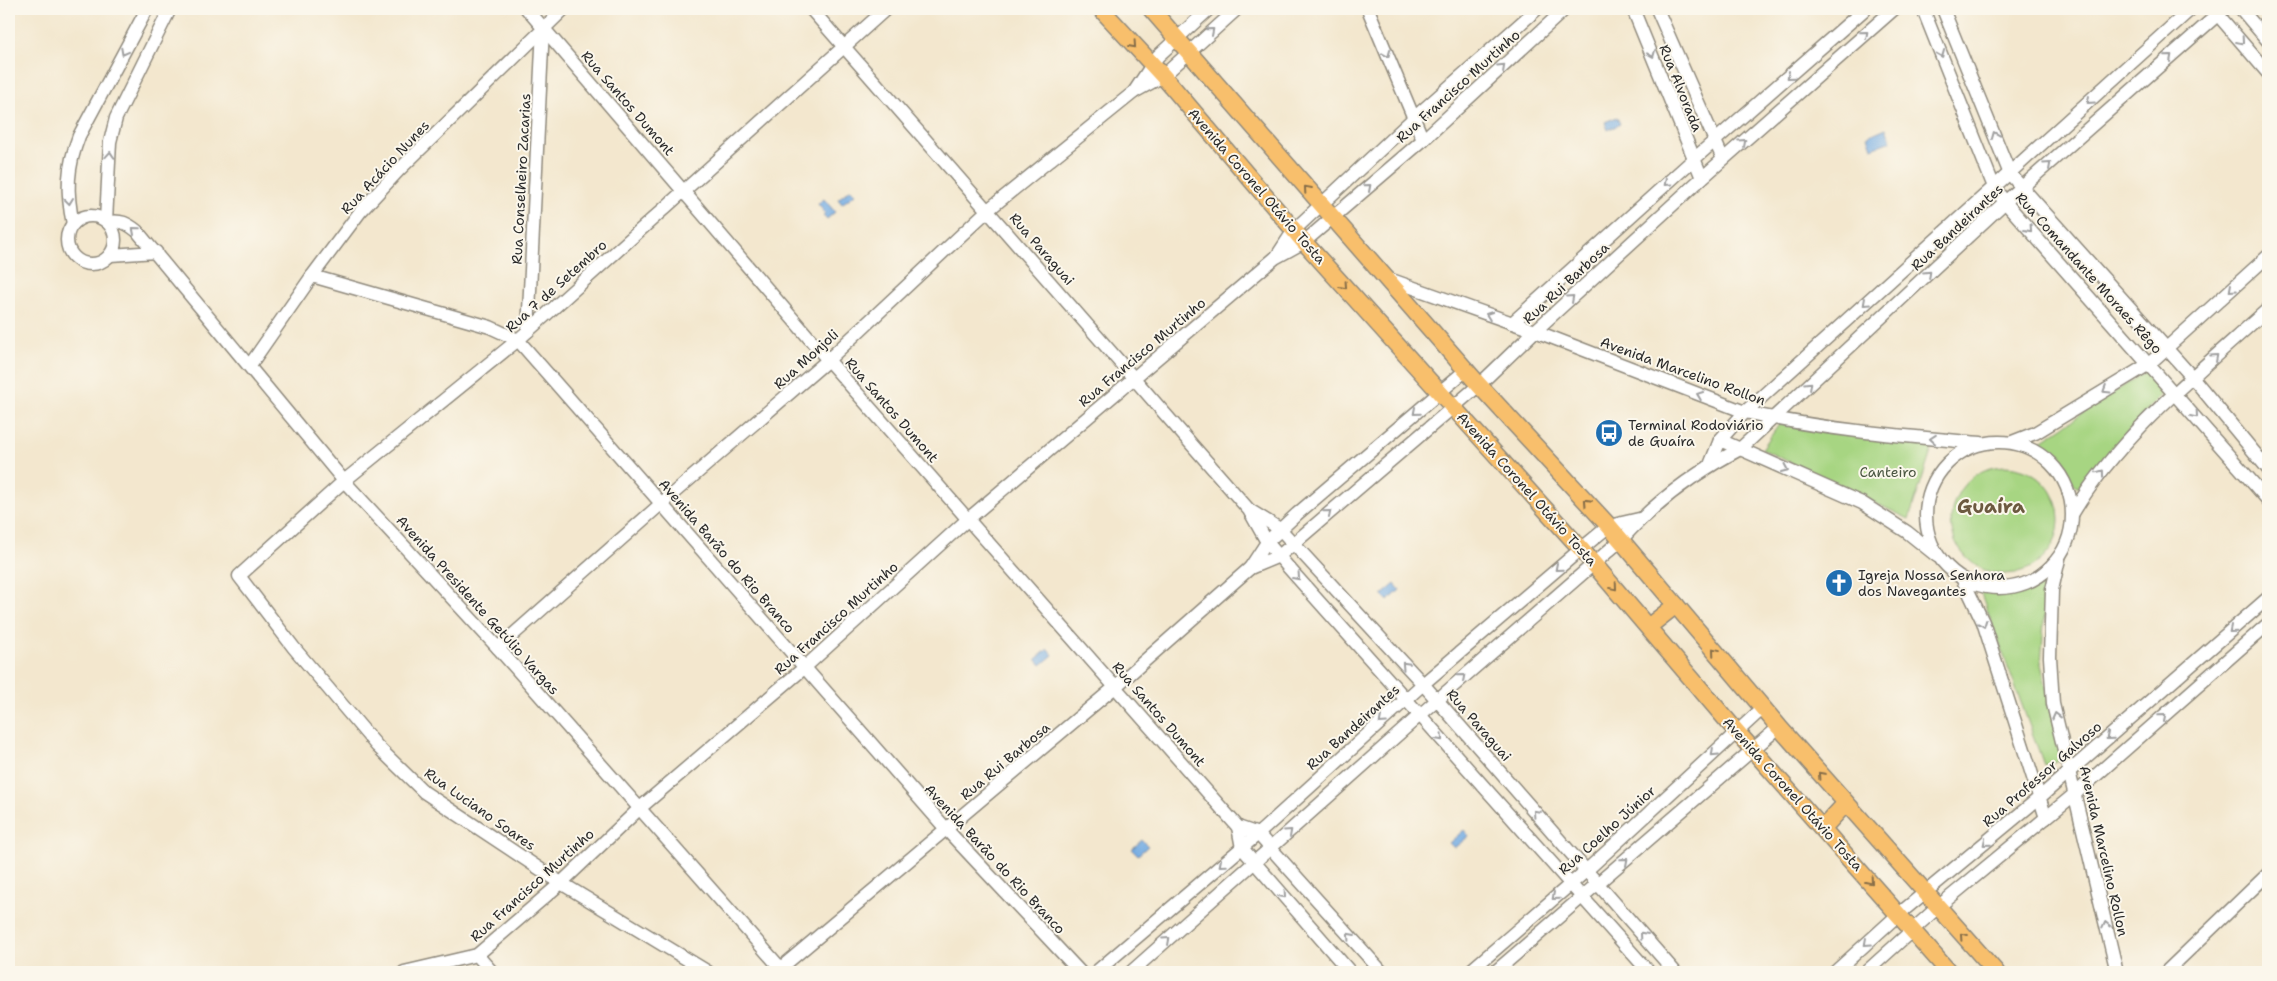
<svg xmlns="http://www.w3.org/2000/svg" width="2277" height="981" viewBox="0 0 2277 981" font-family="'Shantell Sans',sans-serif">
<rect width="100%" height="100%" fill="#fbf7ec"/>
<filter id="ink" filterUnits="userSpaceOnUse"><feTurbulence type="fractalNoise" baseFrequency=".02" numOctaves="2"/><feDisplacementMap in="SourceGraphic" scale="10" xChannelSelector="R" yChannelSelector="G"/><feConvolveMatrix kernelMatrix="1 2 1 2 8 2 1 2 1" color-interpolation-filters="sRGB"/></filter>
<filter id="wash" filterUnits="userSpaceOnUse"><feTurbulence type="fractalNoise" baseFrequency=".0096" numOctaves="4" result="noise"/><feDisplacementMap in="SourceGraphic" scale="20" xChannelSelector="R" yChannelSelector="G"/><feGaussianBlur stdDeviation="1.12" result="paint"/><feColorMatrix in="noise" values="0 0 0 0 0 0 0 0 0 0 0 0 0 0 0 0 0 1.4 0 .05"/><feComposite in="paint" operator="in"/></filter>
<g filter="url(#wash)">
<rect width="100%" height="100%" fill="#f3e7ce"/>
<g fill="#a7d582" stroke="#698056">
<polygon points="2146,371 2164,391 2078,488 2037,444"/>
<polygon points="1782,420 1933,446 1909,519 1762,449"/>
<circle cx="2005" cy="520" r="54"/>
<polygon points="2047,578 2041,664 2063,759 2044,765 1980,591 2014,590"/>
</g>
<g fill="#73abe2" stroke="#4f6b86">
<polygon points="1617,117 1620,124 1608,130 1605,122"/>
<polygon points="1886,128 1891,141 1872,148 1868,136"/>
<polygon points="851,189 855,194 842,204 838,199"/>
<polygon points="824,199 835,212 827,219 823,215 825,213 818,204"/>
<polygon points="1395,584 1400,590 1388,601 1382,595"/>
<polygon points="1048,649 1053,655 1041,665 1036,659"/>
<polygon points="1464,830 1469,836 1454,848 1449,843"/>
<polygon points="1142,840 1148,846 1138,855 1132,849"/>
</g>
</g>
<g filter="url(#ink)">
<g fill="none" stroke-linecap="round" stroke-linejoin="round">
<g stroke="#8f897c" stroke-width="15">
<g id="minor">
<polyline points="527,9 828,360 1238,827 1258,834 1382,972"/>
<polyline points="811,9 1249,510 1267,542 1288,567 1649,972"/>
<polyline points="1368,9 1423,140"/>
<polyline points="1633,9 1702,178"/>
<polyline points="1657,9 1723,159"/>
<polyline points="1923,9 1994,187 2005,202 2268,500"/>
<polyline points="1943,9 2010,174 2193,378 2268,469"/>
<polyline points="2213,9 2268,73"/>
<polyline points="2241,9 2268,41"/>
<polyline points="1134,92 1158,56 1209,9"/>
<circle cx="91" cy="240" r="24"/>
<polyline points="106,221 110,142 116,118 170,9"/>
<path d="M 108,222 C 121,220 127,223 137,231 L 344,481 L 498,648 L 784,972"/>
<path d="M 73,224 C 66,192 67,167 79,136 L 147,9"/>
<polyline points="110,255 156,252"/>
<polyline points="1277,256 1294,230 1414,118 1537,9"/>
<polyline points="312,276 490,327 518,340 947,830 1080,972"/>
<path d="M 1386,278 L 1535,331 L 1745,412 C 1823,430 1902,436 1981,443"/>
<polyline points="1512,323 1694,159 1865,9"/>
<polyline points="528,331 543,28"/>
<polyline points="250,365 312,276 360,212 399,170 564,9"/>
<polyline points="1720,440 1862,503 1907,532 1937,556"/>
<circle cx="1999" cy="515" r="73"/>
<polyline points="2012,442 2035,433 2149,364 2268,256"/>
<polyline points="1710,465 1720,440 1745,412 2191,9"/>
<polyline points="1251,511 1280,529 1423,684 1675,972"/>
<path d="M 2073,513 C 2120,434 2201,370 2268,309"/>
<polyline points="2059,559 2052,590 2050,657 2053,704 2117,972"/>
<polyline points="1250,568 1279,556 1479,385 1535,331 1702,178 1894,9"/>
<polyline points="1963,580 1983,622 2046,818"/>
<polyline points="498,648 662,503 828,360 988,210 1134,92 1163,76 1237,9"/>
<polyline points="1238,827 1242,848 1350,972"/>
<polyline points="477,955 492,972"/>
<polyline points="404,972 477,955 561,883 640,808 804,668 967,520 1275,258 1304,242 1423,140 1565,9"/>
<polyline points="708,972 561,883 424,792 377,746 294,648 239,576 344,481 518,340 886,9"/>
<polyline points="776,972 1115,687 1250,568 1267,542 1297,514 1466,370"/>
<polyline points="1096,972 1258,834 1423,684 1581,549 1609,526 1639,519"/>
<path d="M 1131,972 L 1420,715 L 1621,540 C 1654,503 1696,472 1740,449 L 2005,202 L 2224,9"/>
<polyline points="1469,972 1587,870 1763,708"/>
<polyline points="1495,972 1779,727"/>
<polyline points="1835,972 1899,914 2039,798 2268,598"/>
<polyline points="1866,972 1938,907 2076,793 2268,624"/>
<polyline points="2166,972 2268,874"/>
</g>
</g>
<g stroke="#8f897c" stroke-width="19">
<g id="major">
<polyline points="1101,9 1163,76 1304,242 1581,549 1737,732 1949,972"/>
<polyline points="1151,9 1479,385 1609,526 1779,727 1996,972"/>
<polyline points="1648,627 1676,605"/>
<polyline points="1823,828 1846,803"/>
</g>
</g>
<use href="#minor" stroke="#fff" stroke-width="12"/>
<use href="#major" stroke="#f8bf6c" stroke-width="16"/>
</g>
<defs><path id="oneway-chevron" d="M-2-3.5L2.5 0L-2 3.5" fill="none" stroke-width="1.6" stroke-linecap="round" stroke-linejoin="round" transform="scale(1.25)"/></defs>
<g stroke="#a0a0a0">
<use href="#oneway-chevron" transform="translate(1211 31) rotate(-41)"/>
<use href="#oneway-chevron" transform="translate(1865 34) rotate(-41)"/>
<use href="#oneway-chevron" transform="translate(2241 41) rotate(49)"/>
<use href="#oneway-chevron" transform="translate(124 52) rotate(118)"/>
<use href="#oneway-chevron" transform="translate(1387 54) rotate(67)"/>
<use href="#oneway-chevron" transform="translate(1652 54) rotate(68)"/>
<use href="#oneway-chevron" transform="translate(1941 54) rotate(68)"/>
<use href="#oneway-chevron" transform="translate(2169 57) rotate(-41)"/>
<use href="#oneway-chevron" transform="translate(1502 67) rotate(-43)"/>
<use href="#oneway-chevron" transform="translate(1790 76) rotate(139)"/>
<use href="#oneway-chevron" transform="translate(2090 101) rotate(138)"/>
<use href="#oneway-chevron" transform="translate(1995 135) rotate(-112)"/>
<use href="#oneway-chevron" transform="translate(1743 142) rotate(-42)"/>
<use href="#oneway-chevron" transform="translate(110 155) rotate(-86)"/>
<use href="#oneway-chevron" transform="translate(2048 165) rotate(-42)"/>
<use href="#oneway-chevron" transform="translate(1667 183) rotate(138)"/>
<use href="#oneway-chevron" transform="translate(1368 187) rotate(-41)"/>
<use href="#oneway-chevron" transform="translate(69 201) rotate(83)"/>
<use href="#oneway-chevron" transform="translate(2029 229) rotate(48)"/>
<use href="#oneway-chevron" transform="translate(135 230) rotate(-139)"/>
<use href="#oneway-chevron" transform="translate(1928 274) rotate(-43)"/>
<use href="#oneway-chevron" transform="translate(2232 289) rotate(138)"/>
<use href="#oneway-chevron" transform="translate(1571 298) rotate(-42)"/>
<use href="#oneway-chevron" transform="translate(1866 303) rotate(138)"/>
<use href="#oneway-chevron" transform="translate(1489 315) rotate(-160)"/>
<use href="#oneway-chevron" transform="translate(2215 357) rotate(-42)"/>
<use href="#oneway-chevron" transform="translate(1809 385) rotate(-43)"/>
<use href="#oneway-chevron" transform="translate(2106 390) rotate(148)"/>
<use href="#oneway-chevron" transform="translate(1700 395) rotate(-159)"/>
<use href="#oneway-chevron" transform="translate(1416 412) rotate(139)"/>
<use href="#oneway-chevron" transform="translate(2195 415) rotate(49)"/>
<use href="#oneway-chevron" transform="translate(1933 439) rotate(-175)"/>
<use href="#oneway-chevron" transform="translate(1785 469) rotate(24)"/>
<use href="#oneway-chevron" transform="translate(2101 473) rotate(-53)"/>
<use href="#oneway-chevron" transform="translate(1328 513) rotate(-40)"/>
<use href="#oneway-chevron" transform="translate(1558 568) rotate(139)"/>
<use href="#oneway-chevron" transform="translate(1297 577) rotate(48)"/>
<use href="#oneway-chevron" transform="translate(1983 624) rotate(69)"/>
<use href="#oneway-chevron" transform="translate(2232 630) rotate(139)"/>
<use href="#oneway-chevron" transform="translate(1405 665) rotate(-133)"/>
<use href="#oneway-chevron" transform="translate(1462 677) rotate(-41)"/>
<use href="#oneway-chevron" transform="translate(2056 716) rotate(-104)"/>
<use href="#oneway-chevron" transform="translate(2163 717) rotate(-41)"/>
<use href="#oneway-chevron" transform="translate(1382 721) rotate(138)"/>
<use href="#oneway-chevron" transform="translate(2109 737) rotate(139)"/>
<use href="#oneway-chevron" transform="translate(1440 738) rotate(48)"/>
<use href="#oneway-chevron" transform="translate(1714 753) rotate(137)"/>
<use href="#oneway-chevron" transform="translate(1536 813) rotate(-132)"/>
<use href="#oneway-chevron" transform="translate(1289 832) rotate(-42)"/>
<use href="#oneway-chevron" transform="translate(1986 843) rotate(140)"/>
<use href="#oneway-chevron" transform="translate(1625 861) rotate(-41)"/>
<use href="#oneway-chevron" transform="translate(1222 864) rotate(140)"/>
<use href="#oneway-chevron" transform="translate(1283 895) rotate(49)"/>
<use href="#oneway-chevron" transform="translate(1555 897) rotate(139)"/>
<use href="#oneway-chevron" transform="translate(2106 925) rotate(-103)"/>
<use href="#oneway-chevron" transform="translate(1643 935) rotate(-131)"/>
<use href="#oneway-chevron" transform="translate(1350 936) rotate(-132)"/>
<use href="#oneway-chevron" transform="translate(1167 940) rotate(-42)"/>
<use href="#oneway-chevron" transform="translate(1867 943) rotate(138)"/>
</g>
<g stroke="#876e48">
<use href="#oneway-chevron" transform="translate(1133 45) rotate(48)"/>
<use href="#oneway-chevron" transform="translate(1307 189) rotate(-131)"/>
<use href="#oneway-chevron" transform="translate(1344 286) rotate(48)"/>
<use href="#oneway-chevron" transform="translate(1587 502) rotate(-133)"/>
<use href="#oneway-chevron" transform="translate(1614 587) rotate(50)"/>
<use href="#oneway-chevron" transform="translate(1715 651) rotate(-130)"/>
<use href="#oneway-chevron" transform="translate(1821 775) rotate(-132)"/>
<use href="#oneway-chevron" transform="translate(1870 881) rotate(49)"/>
<use href="#oneway-chevron" transform="translate(1963 936) rotate(-132)"/>
</g>
</g>
<defs>
<g id="bus-disc" transform="scale(1.4375)"><circle r="9.5" fill="#1f6fb2" stroke="#fbf7ec"/><path d="M-5-6H5V4H4V6H2V4H-2V6H-4V4H-5ZM-3.5-4V0h7V-4ZM-3.5 1.2v1.5H-2V1.2ZM2 1.2v1.5H3.5V1.2Z" fill="#fff"/></g>
<g id="church-disc" transform="scale(1.4375)"><circle r="9.5" fill="#1f6fb2" stroke="#fbf7ec"/><path d="M-1.2-6h2.4v3.5h3.3v2.4h-3.3V6h-2.4V-.1h-3.3v-2.4h3.3Z" fill="#fff"/></g>
</defs>
<g fill-rule="evenodd">
<use href="#bus-disc" x="1609" y="433"/>
<use href="#church-disc" x="1839" y="583"/>
</g>
<g text-anchor="middle" stroke-width="4" stroke-linejoin="round" paint-order="stroke">
<g font-size="14" fill="#2b2b2b" stroke="#fbf7ec">
<text transform="translate(1458 86) rotate(-42)" y="5">Rua Francisco Murtinho</text>
<text transform="translate(1681 88) rotate(68)" y="5">Rua Alvorada</text>
<text transform="translate(628 103) rotate(49)" y="5">Rua Santos Dumont</text>
<text transform="translate(385 167) rotate(-47)" y="5">Rua Acácio Nunes</text>
<text transform="translate(521 179) rotate(-87)" y="5">Rua Conselheiro Zacarias</text>
<text transform="translate(1257 186) rotate(49)" y="5">Avenida Coronel Otávio Tosta</text>
<text transform="translate(1957 227) rotate(-43)" y="5">Rua Bandeirantes</text>
<text transform="translate(1042 249) rotate(49)" y="5">Rua Paraguai</text>
<text transform="translate(2089 273) rotate(48)" y="5">Rua Comandante Moraes Rêgo</text>
<text transform="translate(1566 283) rotate(-43)" y="5">Rua Rui Barbosa</text>
<text transform="translate(556 286) rotate(-42)" y="5">Rua 7 de Setembro</text>
<text transform="translate(1142 352) rotate(-40)" y="5">Rua Francisco Murtinho</text>
<text transform="translate(806 359) rotate(-42)" y="5">Rua Monjoli</text>
<text transform="translate(1683 371) rotate(20)" y="5">Avenida Marcelino Rollon</text>
<text transform="translate(892 410) rotate(49)" y="5">Rua Santos Dumont</text>
<text transform="translate(1527 489) rotate(48)" y="5">Avenida Coronel Otávio Tosta</text>
<text transform="translate(727 556) rotate(49)" y="5">Avenida Barão do Rio Branco</text>
<text transform="translate(478 605) rotate(48)" y="5">Avenida Presidente Getúlio Vargas</text>
<text transform="translate(836 618) rotate(-42)" y="5">Rua Francisco Murtinho</text>
<text transform="translate(1159 714) rotate(49)" y="5">Rua Santos Dumont</text>
<text transform="translate(1479 725) rotate(49)" y="5">Rua Paraguai</text>
<text transform="translate(1353 727) rotate(-42)" y="5">Rua Bandeirantes</text>
<text transform="translate(1005 761) rotate(-40)" y="5">Rua Rui Barbosa</text>
<text transform="translate(2042 774) rotate(-41)" y="5">Rua Professor Galvoso</text>
<text transform="translate(1793 794) rotate(48)" y="5">Avenida Coronel Otávio Tosta</text>
<text transform="translate(480 809) rotate(35)" y="5">Rua Luciano Soares</text>
<text transform="translate(1607 830) rotate(-42)" y="5">Rua Coelho Júnior</text>
<text transform="translate(2104 851) rotate(77)" y="5">Avenida Marcelino Rollon</text>
<text transform="translate(995 859) rotate(47)" y="5">Avenida Barão do Rio Branco</text>
<text transform="translate(532 885) rotate(-42)" y="5">Rua Francisco Murtinho</text>
</g>
<g font-size="14" fill="#2b2b2b" stroke="#fbf7ec" text-anchor="start">
<text x="1628" y="430">Terminal Rodoviário<tspan x="1628" dy="16">de Guaíra</tspan></text>
<text x="1858" y="580">Igreja Nossa Senhora<tspan x="1858" dy="16">dos Navegantes</tspan></text>
</g>
<g font-size="14" fill="#4a5641" stroke="#fbf7ec">
<text x="1888" y="477">Canteiro</text>
</g>
<g font-size="19" font-weight="bold" fill="#6c5940" stroke="#fbf7ec">
<text x="1991" y="513">Guaíra</text>
</g>
</g>
<rect width="2277" height="981" fill="none" stroke="#fbf7ec" stroke-width="30"/>
</svg>
